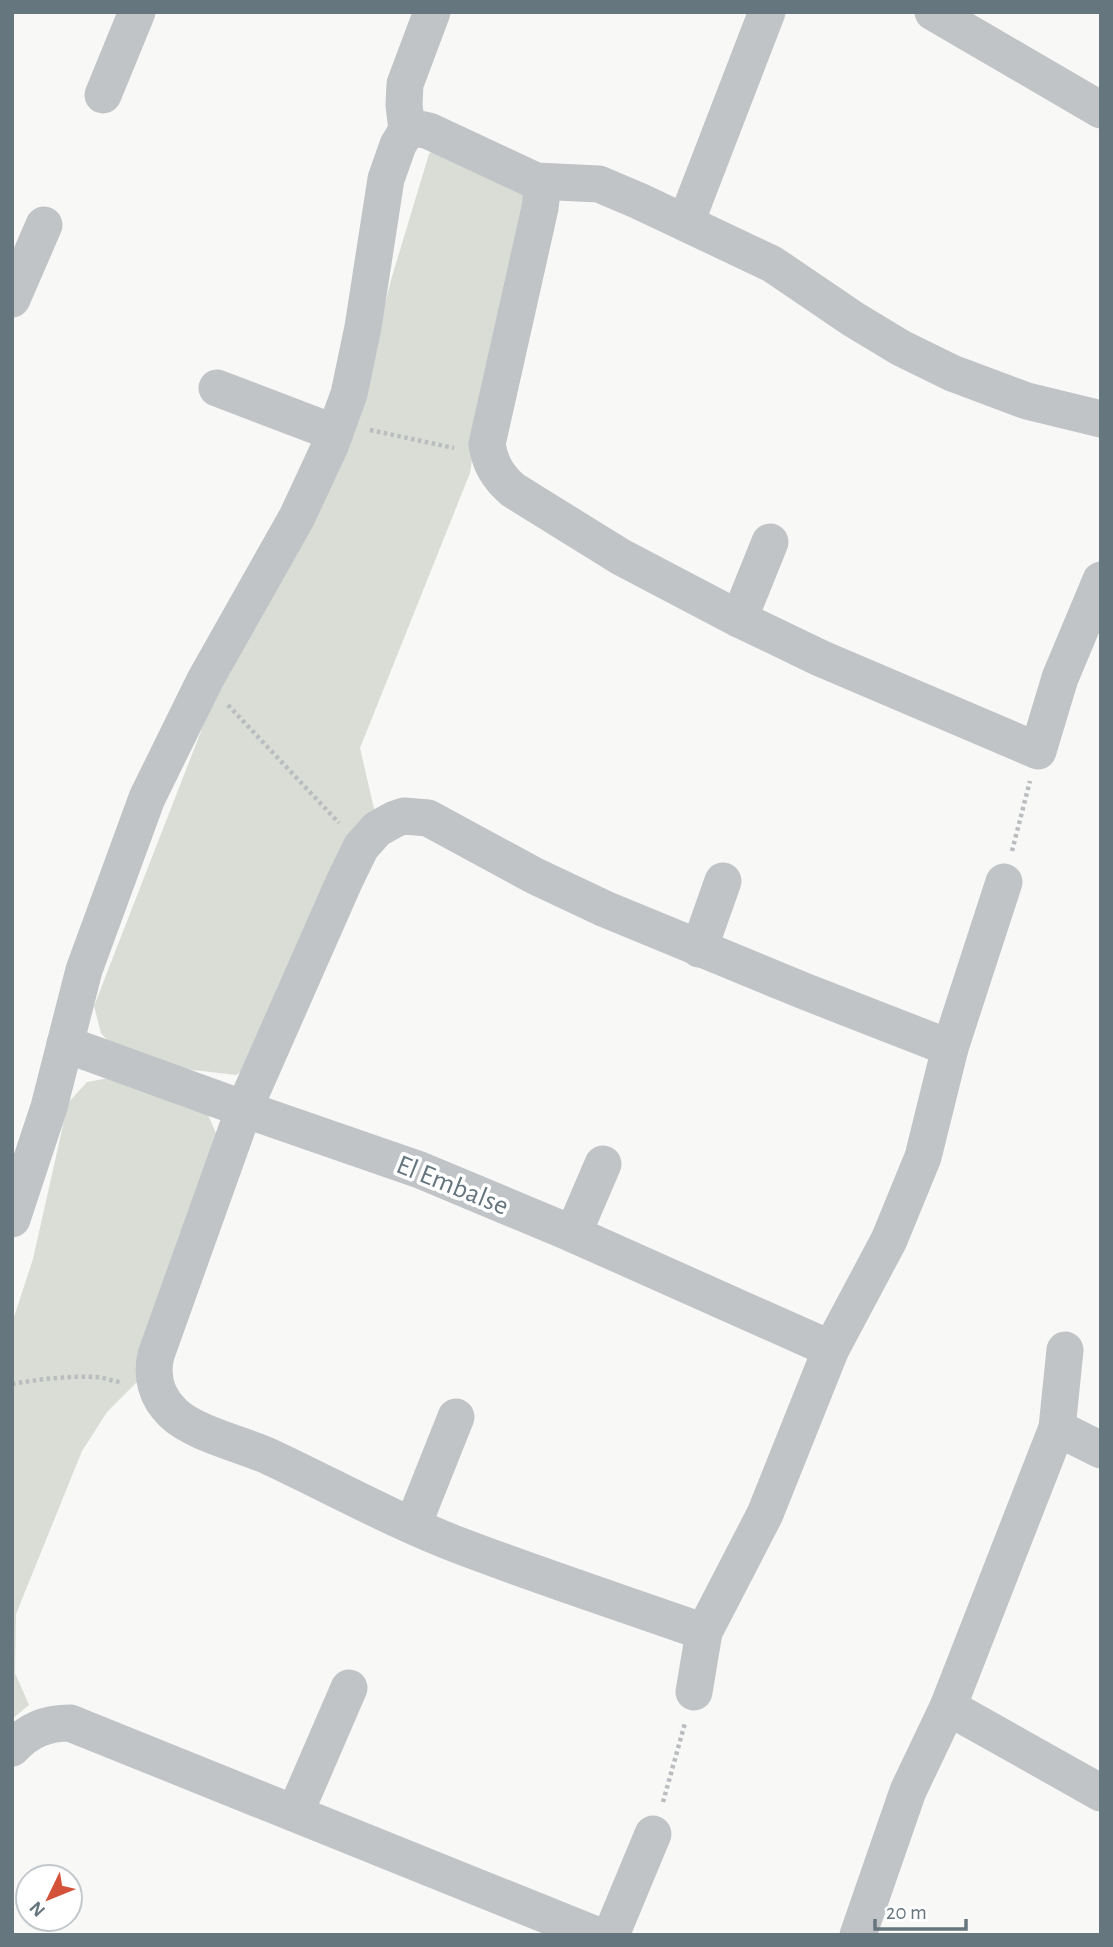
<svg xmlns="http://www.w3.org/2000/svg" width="1113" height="1947" viewBox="0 0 1113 1947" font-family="'Alegreya Sans',sans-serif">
<rect width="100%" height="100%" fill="#f8f8f6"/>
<g fill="#d9ddd6">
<polygon points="436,147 537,192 477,428 470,473 360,748 375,813 259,1060 236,1075 185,1069 112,1046 101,1033 94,1006 214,698 363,393 391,280 429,154"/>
<polygon points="115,1077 206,1110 223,1150 145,1374 107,1412 82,1451 16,1614 15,1673 29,1705 12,1719 12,1323 33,1259 68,1103 87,1082"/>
</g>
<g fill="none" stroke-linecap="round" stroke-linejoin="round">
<g stroke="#babdbf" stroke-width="4.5" stroke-dasharray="3.5 3.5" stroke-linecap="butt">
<polyline points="370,430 454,448"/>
<polyline points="228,705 339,823"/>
<polyline points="1012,851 1030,781"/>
<path d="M 12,1384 C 39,1379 68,1376 95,1377 C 105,1377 113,1382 122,1382"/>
<polyline points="663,1802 685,1723"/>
</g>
<g stroke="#c0c4c7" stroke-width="37">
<polyline points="933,12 1101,110"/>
<polyline points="103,95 137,12"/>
<polyline points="407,130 415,128 429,131 536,181 599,184 639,201 772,264 853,319 901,348 952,373 1027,401 1101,419"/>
<path d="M 536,181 L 542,191 L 540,208 L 487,444 C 490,464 498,477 513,490 L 621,557 L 739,619 L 820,658 L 1038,751 L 1060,678 L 1101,580"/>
<polyline points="686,222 767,12"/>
<polyline points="12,299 44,225"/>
<polyline points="217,388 335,433"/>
<polyline points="739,619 770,542"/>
<polyline points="699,949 723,881"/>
<polyline points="65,1044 244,1109 420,1170 573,1234 831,1349"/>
<polyline points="12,1219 49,1107 84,970 147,798 205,680 297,517 330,446 349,394 363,327 386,179 398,145 407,130 404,105 405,84 432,12"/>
<polyline points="573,1234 603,1164"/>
<polyline points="1057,1428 1101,1450"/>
<polyline points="413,1525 456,1417"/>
<path d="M 704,1632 C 622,1603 539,1576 458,1545 C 393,1520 332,1486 270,1457 C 242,1444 193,1433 173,1413 C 156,1397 151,1376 156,1355 L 244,1109 L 344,882 L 361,847 L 377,829 L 395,819 L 404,816 L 428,818 L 535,876 L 605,909 L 804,991 L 950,1048"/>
<polyline points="694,1692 704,1632 765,1514 831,1349 889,1240 923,1157 950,1048 1004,882"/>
<polyline points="948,1707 1101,1793"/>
<path d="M 12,1748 C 29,1730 46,1723 70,1723 L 596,1935"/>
<polyline points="295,1813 349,1688"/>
<polyline points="611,1935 653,1834"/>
<polyline points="858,1935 908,1791 948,1707 1057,1428 1065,1350"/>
</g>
</g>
<g text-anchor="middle" stroke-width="7" stroke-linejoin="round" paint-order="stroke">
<g font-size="28" fill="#66767f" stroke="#fff">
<text transform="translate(453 1184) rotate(22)" y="10">El Embalse</text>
</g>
</g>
<rect width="1113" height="1947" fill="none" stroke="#66767f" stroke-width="28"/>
<g transform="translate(49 1898) rotate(227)"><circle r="33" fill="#ffffff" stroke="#c2c8cc" stroke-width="2"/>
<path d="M0-5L12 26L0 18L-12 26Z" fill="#d5523a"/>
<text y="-10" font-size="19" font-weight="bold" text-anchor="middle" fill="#66767f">N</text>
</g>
<path d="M875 1919v10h91v-10" fill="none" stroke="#66767f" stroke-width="3.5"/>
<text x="886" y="1919" font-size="21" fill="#66767f" stroke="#ffffff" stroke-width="5" paint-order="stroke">20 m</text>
</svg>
